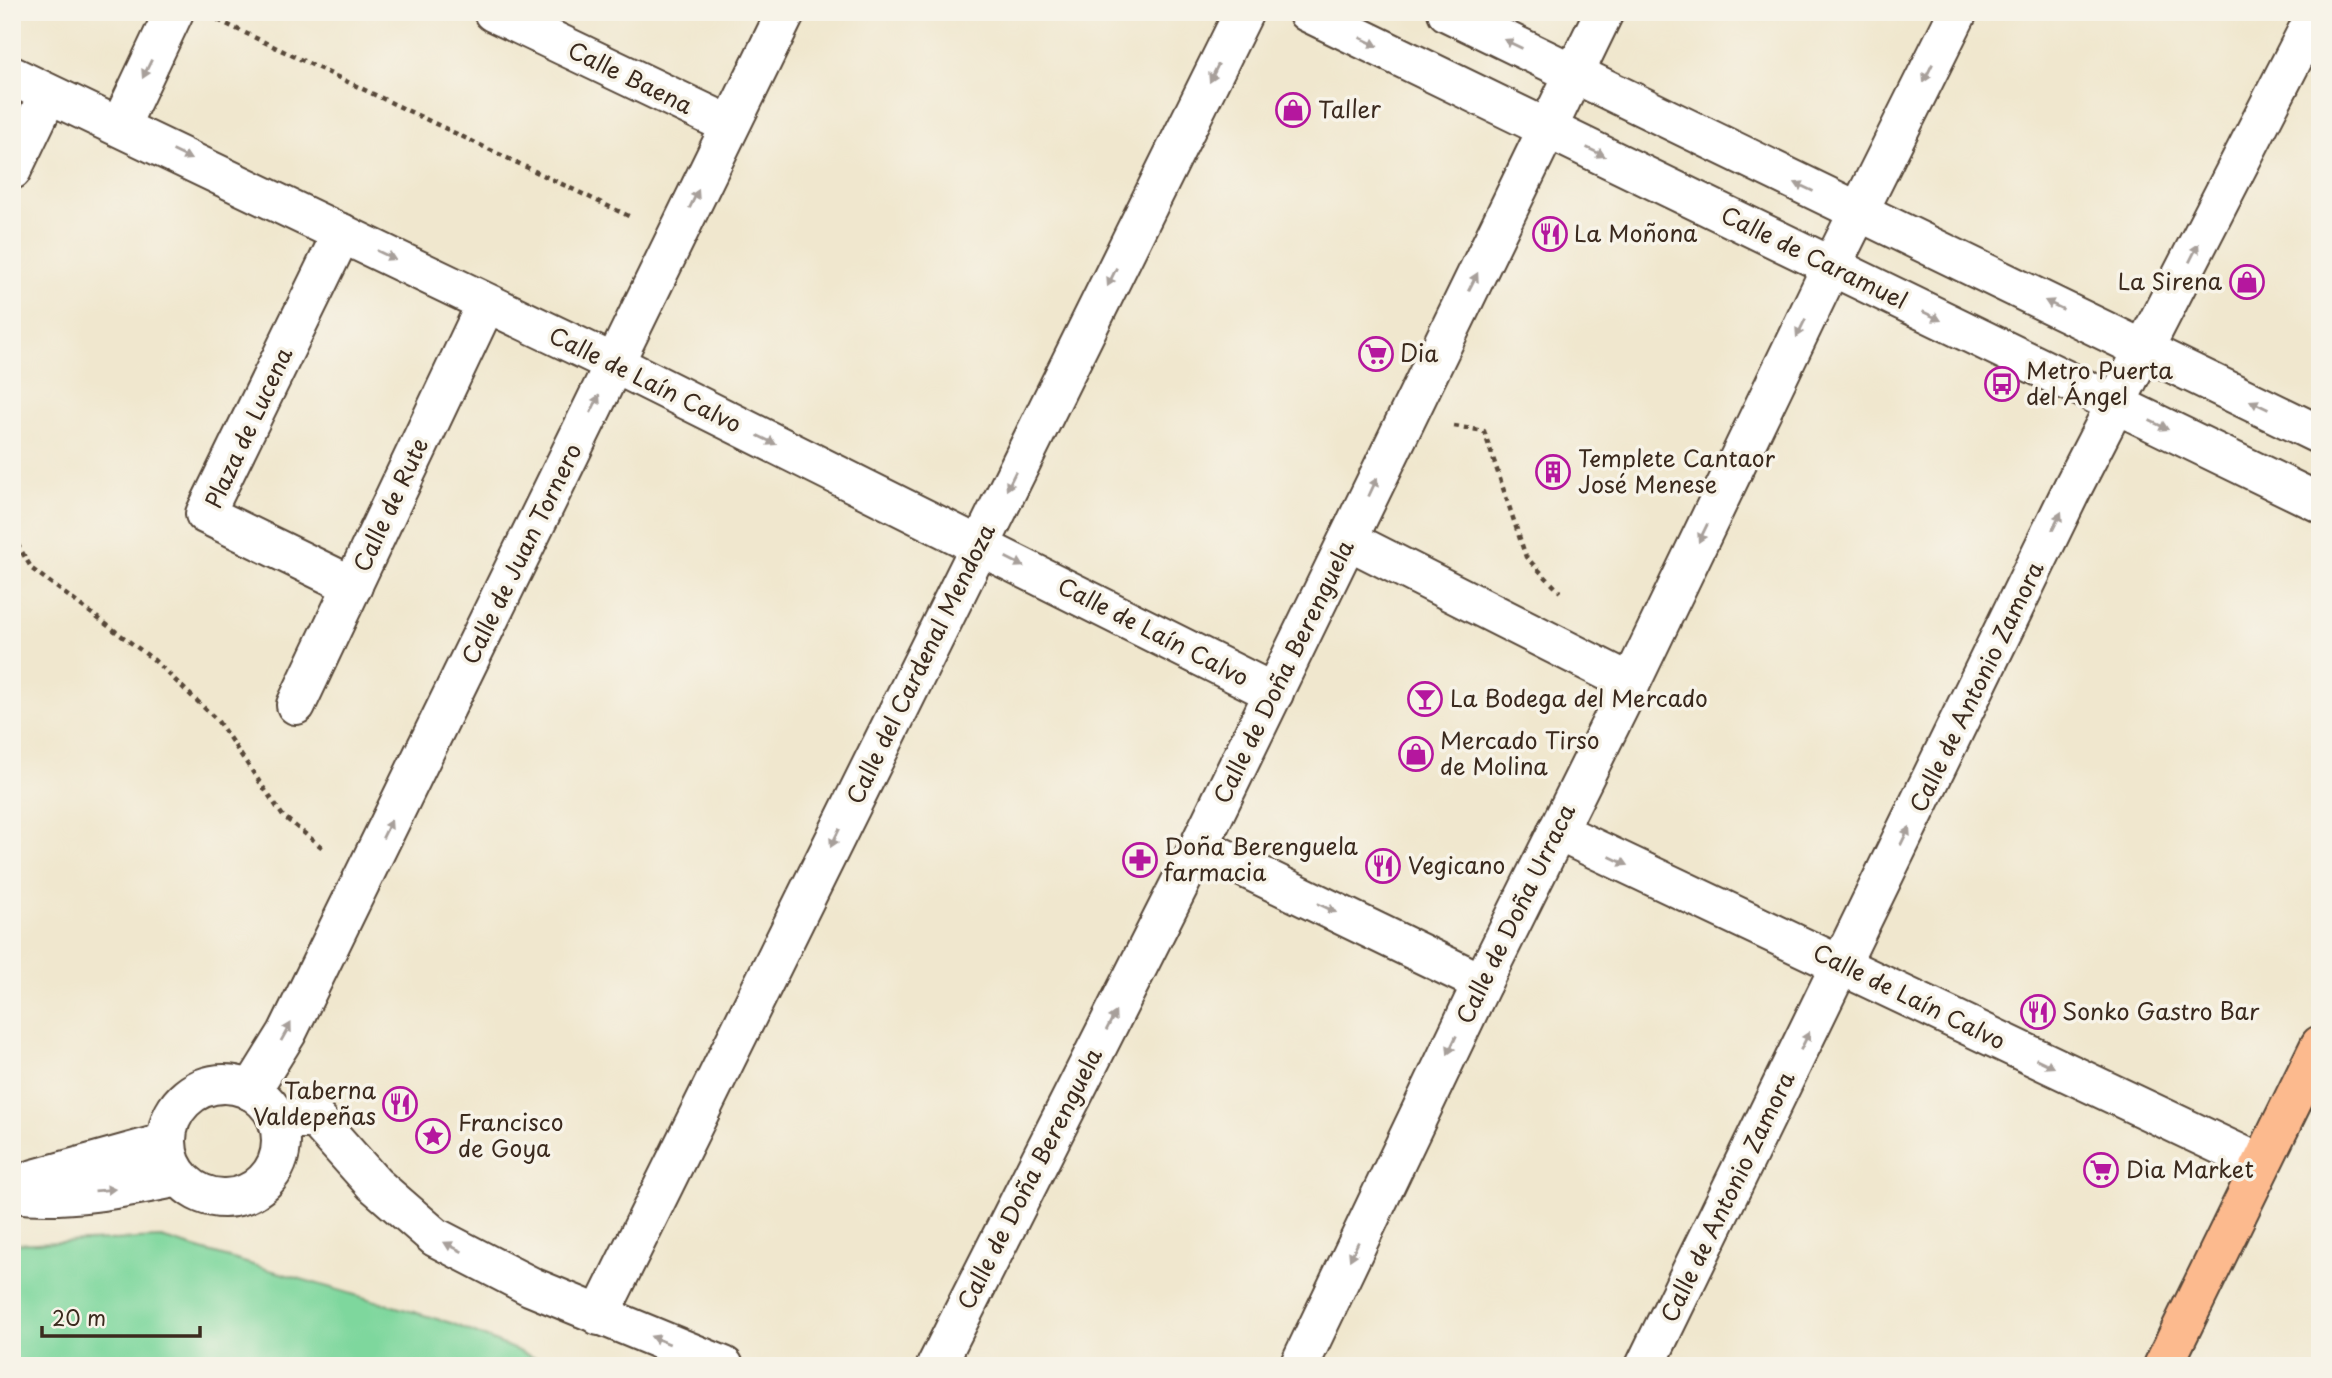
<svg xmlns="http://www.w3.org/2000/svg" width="2332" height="1378" viewBox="0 0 2332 1378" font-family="'Playpen Sans',sans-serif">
<rect width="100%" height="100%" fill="#f7f3e8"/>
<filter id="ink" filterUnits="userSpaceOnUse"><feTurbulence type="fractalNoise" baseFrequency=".0143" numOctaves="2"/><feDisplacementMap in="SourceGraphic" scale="14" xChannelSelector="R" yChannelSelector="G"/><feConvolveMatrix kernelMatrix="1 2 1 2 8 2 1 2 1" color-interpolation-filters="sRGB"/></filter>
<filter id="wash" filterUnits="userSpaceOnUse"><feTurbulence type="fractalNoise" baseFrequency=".00686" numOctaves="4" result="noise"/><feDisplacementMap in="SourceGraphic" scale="28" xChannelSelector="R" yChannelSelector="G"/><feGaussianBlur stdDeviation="1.57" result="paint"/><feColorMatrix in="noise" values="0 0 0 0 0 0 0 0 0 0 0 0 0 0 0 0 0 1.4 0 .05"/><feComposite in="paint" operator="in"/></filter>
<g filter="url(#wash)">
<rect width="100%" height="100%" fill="#f0e7ce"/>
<polygon fill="#7ed79d" stroke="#5c805e" stroke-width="2" points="161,1238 451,1323 554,1366 12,1366 12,1244"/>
</g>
<g filter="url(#ink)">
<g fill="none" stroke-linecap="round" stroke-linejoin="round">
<g stroke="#564638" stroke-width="42">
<g id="pedestrian">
<polyline points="12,170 48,95"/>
<polyline points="342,233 205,514 353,586"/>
<polyline points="1348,540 1631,683"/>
<polyline points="296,705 486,304"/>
<polyline points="1557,831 2261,1164"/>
<polyline points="1199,846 1482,983"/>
<polyline points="1299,1366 1482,983 1631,683 1831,267"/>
</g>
</g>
<g stroke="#564638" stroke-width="42">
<g id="minor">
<polyline points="493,12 730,125"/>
<polyline points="12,76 615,364 1274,693"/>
<polyline points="120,126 174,12"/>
<polyline points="1831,267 1958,12"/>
<circle cx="224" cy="1141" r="57"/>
<polyline points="251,1091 287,1033 786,12"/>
<polyline points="277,1119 316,1119 374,1184 435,1237 532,1287 724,1366"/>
<polyline points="34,1179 167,1142"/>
<path d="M 12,1193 C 67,1200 125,1188 179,1177"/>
<polyline points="599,1316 1244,12"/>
<polyline points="936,1366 1199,846 1604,12"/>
<polyline points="1645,1366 2073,487 2317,12"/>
</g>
</g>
<g stroke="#564638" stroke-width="42">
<g id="tertiary">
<polyline points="1307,12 2320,503"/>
<polyline points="1447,12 2320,435"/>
</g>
</g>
<g stroke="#564638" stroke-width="42">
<polyline id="primary" points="2163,1366 2320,1045"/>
</g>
<g stroke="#564638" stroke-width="4.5" stroke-dasharray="5 5" stroke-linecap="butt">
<polyline points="218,20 633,218"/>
<polyline points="1454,426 1484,431 1526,557 1560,592"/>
<polyline points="12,535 32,569 154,660 217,720 283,816 324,849"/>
</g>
<use href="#pedestrian" stroke="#fff" stroke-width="38"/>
<use href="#minor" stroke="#fff" stroke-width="38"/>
<use href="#tertiary" stroke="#fff" stroke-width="38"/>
<use href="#primary" stroke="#fcba8e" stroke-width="38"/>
</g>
<defs><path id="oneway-solid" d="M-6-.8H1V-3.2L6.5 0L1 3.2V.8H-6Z" transform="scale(1.75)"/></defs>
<g fill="#a79f9a">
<use href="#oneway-solid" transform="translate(1369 42) rotate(26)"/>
<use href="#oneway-solid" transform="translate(1513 44) rotate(-154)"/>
<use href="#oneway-solid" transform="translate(147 69) rotate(116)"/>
<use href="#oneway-solid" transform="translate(1214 73) rotate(116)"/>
<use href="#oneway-solid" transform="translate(1928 73) rotate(116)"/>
<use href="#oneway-solid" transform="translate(1596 152) rotate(26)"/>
<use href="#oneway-solid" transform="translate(182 155) rotate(26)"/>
<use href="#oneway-solid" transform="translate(1804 187) rotate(-155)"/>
<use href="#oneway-solid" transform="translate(694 199) rotate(-64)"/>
<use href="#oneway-solid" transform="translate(2194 253) rotate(-63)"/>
<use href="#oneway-solid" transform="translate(386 255) rotate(26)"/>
<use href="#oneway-solid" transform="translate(1112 277) rotate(116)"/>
<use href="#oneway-solid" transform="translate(1473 282) rotate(-63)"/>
<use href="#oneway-solid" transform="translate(2054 305) rotate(-154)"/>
<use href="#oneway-solid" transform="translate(1932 316) rotate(26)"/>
<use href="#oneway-solid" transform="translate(1801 328) rotate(116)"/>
<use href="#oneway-solid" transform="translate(595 404) rotate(-64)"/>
<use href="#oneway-solid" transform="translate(2259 405) rotate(-154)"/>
<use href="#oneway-solid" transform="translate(2159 425) rotate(26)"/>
<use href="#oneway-solid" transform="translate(767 440) rotate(26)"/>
<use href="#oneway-solid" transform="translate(1011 481) rotate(116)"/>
<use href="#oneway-solid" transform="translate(1373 487) rotate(-65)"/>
<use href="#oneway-solid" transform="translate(2057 521) rotate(-64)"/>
<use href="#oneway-solid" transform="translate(1703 533) rotate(116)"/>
<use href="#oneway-solid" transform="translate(1015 562) rotate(27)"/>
<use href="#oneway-solid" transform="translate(387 829) rotate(-64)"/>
<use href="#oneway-solid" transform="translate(1905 836) rotate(-64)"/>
<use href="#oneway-solid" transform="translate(835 838) rotate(116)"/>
<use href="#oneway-solid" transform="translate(1619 861) rotate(25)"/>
<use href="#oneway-solid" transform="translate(1327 908) rotate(26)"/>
<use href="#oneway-solid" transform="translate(1111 1021) rotate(-63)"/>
<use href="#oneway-solid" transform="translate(286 1032) rotate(-61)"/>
<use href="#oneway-solid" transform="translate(1805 1041) rotate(-64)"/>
<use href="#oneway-solid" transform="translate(1452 1045) rotate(115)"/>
<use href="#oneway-solid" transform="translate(2045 1063) rotate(26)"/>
<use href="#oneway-solid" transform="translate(105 1190) rotate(-5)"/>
<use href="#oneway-solid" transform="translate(453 1247) rotate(-153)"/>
<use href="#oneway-solid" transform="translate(1354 1251) rotate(115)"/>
<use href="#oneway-solid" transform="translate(660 1340) rotate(-158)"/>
</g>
</g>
<defs>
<g id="shop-ring" transform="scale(1.75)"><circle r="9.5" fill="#f7f3e8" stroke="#b5179e" stroke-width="1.5"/><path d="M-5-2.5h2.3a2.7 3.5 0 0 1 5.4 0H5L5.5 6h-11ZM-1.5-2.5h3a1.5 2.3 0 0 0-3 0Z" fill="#b5179e"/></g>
<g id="restaurant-ring" transform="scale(1.75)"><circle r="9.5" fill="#f7f3e8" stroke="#b5179e" stroke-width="1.5"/><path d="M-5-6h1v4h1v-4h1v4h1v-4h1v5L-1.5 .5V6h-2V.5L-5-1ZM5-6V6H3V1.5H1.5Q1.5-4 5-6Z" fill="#b5179e"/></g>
<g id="supermarket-ring" transform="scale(1.75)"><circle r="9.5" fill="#f7f3e8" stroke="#b5179e" stroke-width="1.5"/><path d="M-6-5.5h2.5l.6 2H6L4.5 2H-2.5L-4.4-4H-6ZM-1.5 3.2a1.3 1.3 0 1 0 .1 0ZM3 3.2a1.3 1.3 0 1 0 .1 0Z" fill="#b5179e"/></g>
<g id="bus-ring" transform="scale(1.75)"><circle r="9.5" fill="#f7f3e8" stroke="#b5179e" stroke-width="1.5"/><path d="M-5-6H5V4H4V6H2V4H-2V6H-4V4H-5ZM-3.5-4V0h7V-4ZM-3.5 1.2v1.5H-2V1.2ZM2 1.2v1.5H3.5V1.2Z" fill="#b5179e"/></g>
<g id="building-ring" transform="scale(1.75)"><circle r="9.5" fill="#f7f3e8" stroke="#b5179e" stroke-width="1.5"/><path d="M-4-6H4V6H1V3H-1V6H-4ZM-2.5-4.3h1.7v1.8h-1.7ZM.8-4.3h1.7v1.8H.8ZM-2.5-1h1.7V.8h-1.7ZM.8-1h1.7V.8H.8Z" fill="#b5179e"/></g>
<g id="bar-ring" transform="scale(1.75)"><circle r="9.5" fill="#f7f3e8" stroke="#b5179e" stroke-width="1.5"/><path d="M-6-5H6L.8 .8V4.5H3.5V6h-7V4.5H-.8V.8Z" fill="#b5179e"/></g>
<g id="pharmacy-ring" transform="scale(1.75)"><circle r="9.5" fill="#f7f3e8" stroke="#b5179e" stroke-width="1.5"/><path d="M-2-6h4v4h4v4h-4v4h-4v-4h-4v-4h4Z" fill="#b5179e"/></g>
<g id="sight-ring" transform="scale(1.75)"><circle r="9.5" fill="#f7f3e8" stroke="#b5179e" stroke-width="1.5"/><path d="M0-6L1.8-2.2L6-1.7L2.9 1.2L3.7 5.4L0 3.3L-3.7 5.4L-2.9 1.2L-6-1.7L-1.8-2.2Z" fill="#b5179e"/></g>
</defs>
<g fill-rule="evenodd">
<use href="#shop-ring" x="1293" y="110"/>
<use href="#restaurant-ring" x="1550" y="234"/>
<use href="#shop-ring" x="2247" y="282"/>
<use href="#supermarket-ring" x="1376" y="354"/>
<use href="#bus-ring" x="2002" y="384"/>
<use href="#building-ring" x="1553" y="472"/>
<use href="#bar-ring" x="1425" y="699"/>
<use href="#shop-ring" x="1416" y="754"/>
<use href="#pharmacy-ring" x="1140" y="860"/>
<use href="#restaurant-ring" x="1383" y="866"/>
<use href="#restaurant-ring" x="2038" y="1012"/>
<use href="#restaurant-ring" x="400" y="1104"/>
<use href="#sight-ring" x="433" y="1136"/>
<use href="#supermarket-ring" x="2101" y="1170"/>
</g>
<g text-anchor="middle" stroke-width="7" stroke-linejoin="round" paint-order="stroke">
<g font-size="23" fill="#3b2a1e" stroke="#f7f3e8">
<text transform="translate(630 78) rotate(26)" y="8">Calle Baena</text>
<text transform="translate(1814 258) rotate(26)" y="8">Calle de Caramuel</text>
<text transform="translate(645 380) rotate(26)" y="8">Calle de Laín Calvo</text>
<text transform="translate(249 428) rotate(-65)" y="8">Plaza de Lucena</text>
<text transform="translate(391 505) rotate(-65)" y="8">Calle de Rute</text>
<text transform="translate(522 554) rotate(-64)" y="8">Calle de Juan Tornero</text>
<text transform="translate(1153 632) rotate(27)" y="8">Calle de Laín Calvo</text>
<text transform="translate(921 664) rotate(-64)" y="8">Calle del Cardenal Mendoza</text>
<text transform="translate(1284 672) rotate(-64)" y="8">Calle de Doña Berenguela</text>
<text transform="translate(1977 687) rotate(-64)" y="8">Calle de Antonio Zamora</text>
<text transform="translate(1516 914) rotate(-64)" y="8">Calle de Doña Urraca</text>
<text transform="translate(1909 997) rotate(26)" y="8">Calle de Laín Calvo</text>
<text transform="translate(1030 1179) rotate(-63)" y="8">Calle de Doña Berenguela</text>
<text transform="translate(1728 1197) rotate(-64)" y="8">Calle de Antonio Zamora</text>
</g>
<g font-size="23" fill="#3b2a1e" stroke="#f7f3e8" text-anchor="start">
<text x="1318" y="118">Taller</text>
<text x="1574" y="242">La Moñona</text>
<text x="2222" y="290" text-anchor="end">La Sirena</text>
<text x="1400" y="362">Dia</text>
<text x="2026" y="379">Metro Puerta<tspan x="2026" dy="26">del Ángel</tspan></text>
<text x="1578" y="467">Templete Cantaor<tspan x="1578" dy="26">José Menese</tspan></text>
<text x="1450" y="707">La Bodega del Mercado</text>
<text x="1440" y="749">Mercado Tirso<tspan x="1440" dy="26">de Molina</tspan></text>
<text x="1164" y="855">Doña Berenguela<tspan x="1164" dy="26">farmacia</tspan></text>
<text x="1408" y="874">Vegicano</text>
<text x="2062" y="1020">Sonko Gastro Bar</text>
<text x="376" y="1099" text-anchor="end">Taberna<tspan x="376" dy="26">Valdepeñas</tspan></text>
<text x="458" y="1131">Francisco<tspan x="458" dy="26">de Goya</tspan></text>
<text x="2126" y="1178">Dia Market</text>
</g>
</g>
<rect width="2332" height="1378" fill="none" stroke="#f7f3e8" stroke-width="42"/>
<path d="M42 1326v10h158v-10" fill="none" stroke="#3b2a1e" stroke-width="3.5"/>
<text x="52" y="1326" font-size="21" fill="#3b2a1e" stroke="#f7f3e8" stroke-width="5" paint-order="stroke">20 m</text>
</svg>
